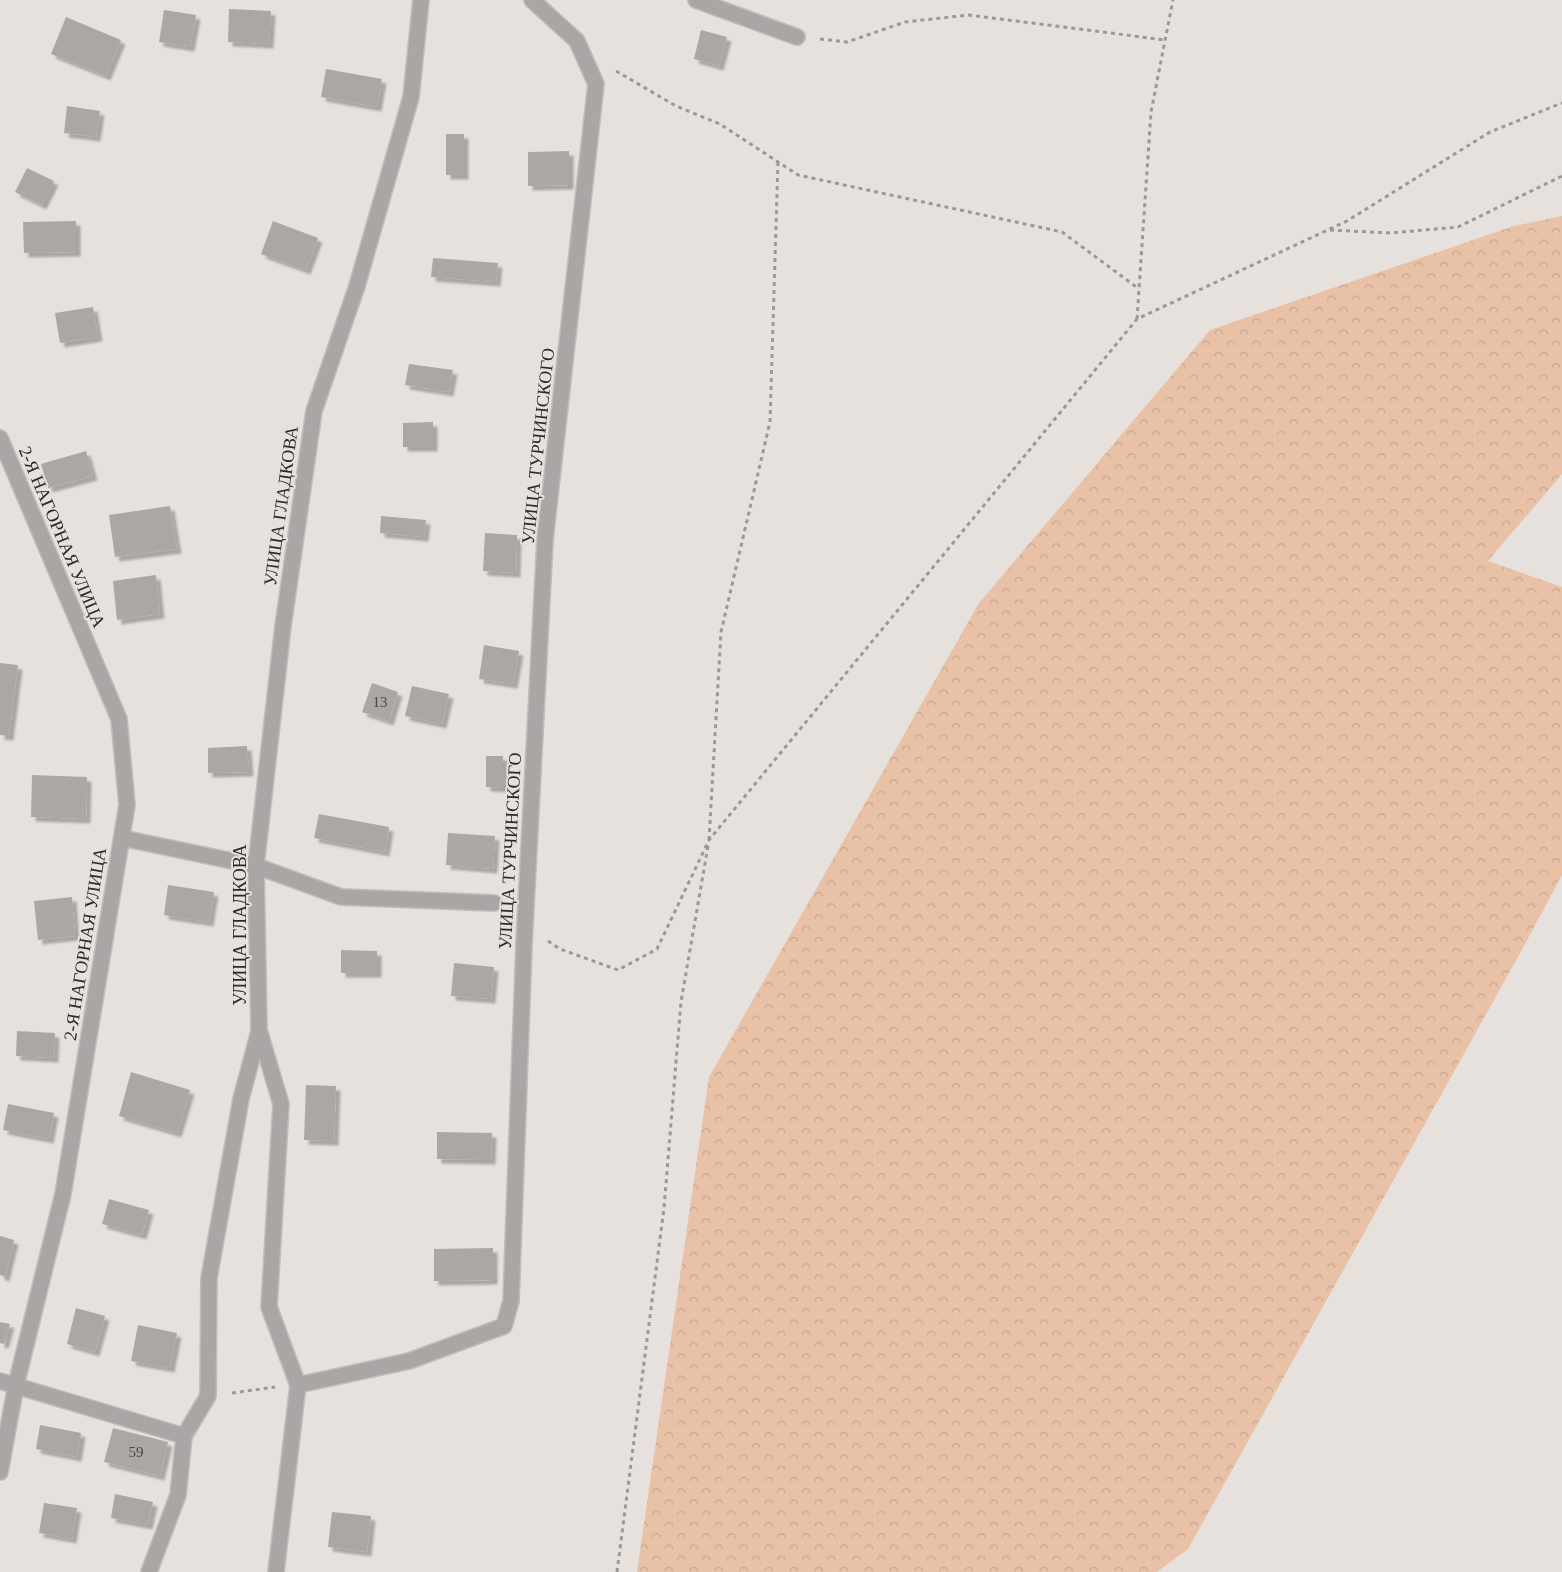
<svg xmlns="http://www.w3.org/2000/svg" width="1562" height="1572" viewBox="0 0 1562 1572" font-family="'Times New Roman',serif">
<defs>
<pattern id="forest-crowns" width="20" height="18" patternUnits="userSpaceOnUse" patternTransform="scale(1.25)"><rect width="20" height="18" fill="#e8c1a6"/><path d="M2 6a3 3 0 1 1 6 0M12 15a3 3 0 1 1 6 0" fill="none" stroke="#c7a68f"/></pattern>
<filter id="shadow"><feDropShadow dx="4.5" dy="4.5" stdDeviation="1" flood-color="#0004"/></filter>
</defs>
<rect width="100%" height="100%" fill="#e7e1dd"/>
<polygon fill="url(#forest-crowns)" points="1562,216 1562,474 1488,561 1562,587 1562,875 1519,955 1188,1549 1157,1572 637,1572 709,1077 979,603 1210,330 1514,226"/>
<g fill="#ada7a3" filter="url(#shadow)">
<polygon points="229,9 271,11 269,44 228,42"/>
<polygon points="164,10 196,15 190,47 159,42"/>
<polygon points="66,17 121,40 106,76 51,54"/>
<polygon points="701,30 727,37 719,66 694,59"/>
<polygon points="326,69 382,79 377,107 321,97"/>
<polygon points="67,106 100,111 96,137 64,133"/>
<rect x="446" y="134" width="18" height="41"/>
<polygon points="569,151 569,185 528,186 528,152"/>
<polygon points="27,168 54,181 42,205 15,192"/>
<polygon points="76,221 76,252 24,253 23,222"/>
<polygon points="273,221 318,238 306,270 261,254"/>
<polygon points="433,258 498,263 496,282 431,277"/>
<polygon points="93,307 98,337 60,343 55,313"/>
<polygon points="409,364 453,370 449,392 405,385"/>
<polygon points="433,422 433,447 403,447 403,423"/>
<polygon points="86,451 93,476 48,488 41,464"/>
<polygon points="170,506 177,549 115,557 109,515"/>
<polygon points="381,516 426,520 424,537 380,533"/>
<polygon points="485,533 517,535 516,573 483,571"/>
<polygon points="156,575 160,614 117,620 113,581"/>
<polygon points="484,645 519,651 513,684 479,679"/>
<polygon points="0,663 18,665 9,736 0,735"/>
<polygon points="372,683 398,692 389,721 362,712"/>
<polygon points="412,686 449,694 442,724 405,716"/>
<polygon points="247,746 249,772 208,773 208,748"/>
<polygon points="486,756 503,756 503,788 486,787"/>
<polygon points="32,775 87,777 86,819 31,817"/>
<polygon points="319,814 389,827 385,852 314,838"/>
<polygon points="448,833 495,836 493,869 446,865"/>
<polygon points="168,885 214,892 209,922 164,915"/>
<polygon points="72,897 75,936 38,940 34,901"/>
<polygon points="341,950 377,951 377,973 341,973"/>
<polygon points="454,963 494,967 491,999 451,996"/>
<polygon points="17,1031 55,1033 54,1058 16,1056"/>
<polygon points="131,1072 190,1090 177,1133 119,1116"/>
<polygon points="306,1085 336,1086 334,1141 304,1140"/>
<polygon points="8,1104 54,1113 49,1139 3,1130"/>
<polygon points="437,1132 492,1133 491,1160 437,1159"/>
<polygon points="109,1199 149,1210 142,1235 102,1224"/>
<polygon points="0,1236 14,1240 5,1277 0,1275"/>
<polygon points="493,1248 493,1280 434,1281 434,1249"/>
<polygon points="76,1308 105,1316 95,1352 67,1344"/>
<polygon points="0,1322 10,1324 4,1344 0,1343"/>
<polygon points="138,1325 177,1333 170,1368 131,1361"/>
<polygon points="40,1425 81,1433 77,1457 36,1449"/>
<polygon points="113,1428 168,1442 160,1476 104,1462"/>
<polygon points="115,1494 153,1502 148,1525 111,1518"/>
<polygon points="44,1503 77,1508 72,1539 39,1533"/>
<polygon points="332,1512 371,1516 367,1552 328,1547"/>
</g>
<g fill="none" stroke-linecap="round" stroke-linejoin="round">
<g stroke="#c2bcb9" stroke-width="18">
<g id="minor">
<polyline points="696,0 797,37"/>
<polyline points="0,438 119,719 127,805 63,1194 16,1385 0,1472"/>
<polyline points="122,838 256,866 341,897 494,903"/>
<polyline points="0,1381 184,1436"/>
<polyline points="298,1385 409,1361 504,1326 511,1301 524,944 545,540 596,84 577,41 532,0"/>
<polyline points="149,1572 178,1495 184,1436 208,1396 209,1278 241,1099 259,1031"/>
<polyline points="276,1572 298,1385 269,1307 281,1104 259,1030 256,866 283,626 314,411 357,286 411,97 421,0"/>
</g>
</g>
<g stroke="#9d9895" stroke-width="3" stroke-dasharray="4 4" stroke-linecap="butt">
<polyline points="820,39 847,42 905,22 969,15 1165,40"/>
<polyline points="616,71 676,106 720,124 798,175 1062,232 1139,289"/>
<polyline points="1330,230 1390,233 1458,227 1562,176"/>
<polyline points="1137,319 1151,112 1173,0"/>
<polyline points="709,840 721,632 770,422 778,161"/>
<polyline points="548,941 560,949 618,970 657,949 709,840 1137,319 1347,221 1490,132 1562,103"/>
<polyline points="232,1393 275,1387"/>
<polyline points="617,1572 664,1208 681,1002 708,846"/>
</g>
<use href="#minor" stroke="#a9a6a5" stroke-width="15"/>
</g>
<g text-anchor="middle" stroke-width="4" stroke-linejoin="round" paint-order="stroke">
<g font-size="15" fill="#4c4847">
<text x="380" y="707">13</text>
<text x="136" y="1457">59</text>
</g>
<g font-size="18" fill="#2c2928" stroke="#e7e1dd">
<text transform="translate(538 446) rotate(-84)" y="6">УЛИЦА ТУРЧИНСКОГО</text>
<text transform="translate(281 506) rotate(-82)" y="6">УЛИЦА ГЛАДКОВА</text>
<text transform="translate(62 537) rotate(67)" y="6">2-Я НАГОРНАЯ УЛИЦА</text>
<text transform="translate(510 851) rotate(-87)" y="6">УЛИЦА ТУРЧИНСКОГО</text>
<text transform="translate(240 925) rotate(-90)" y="6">УЛИЦА ГЛАДКОВА</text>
<text transform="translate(85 944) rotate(-81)" y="6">2-Я НАГОРНАЯ УЛИЦА</text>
</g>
</g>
</svg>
